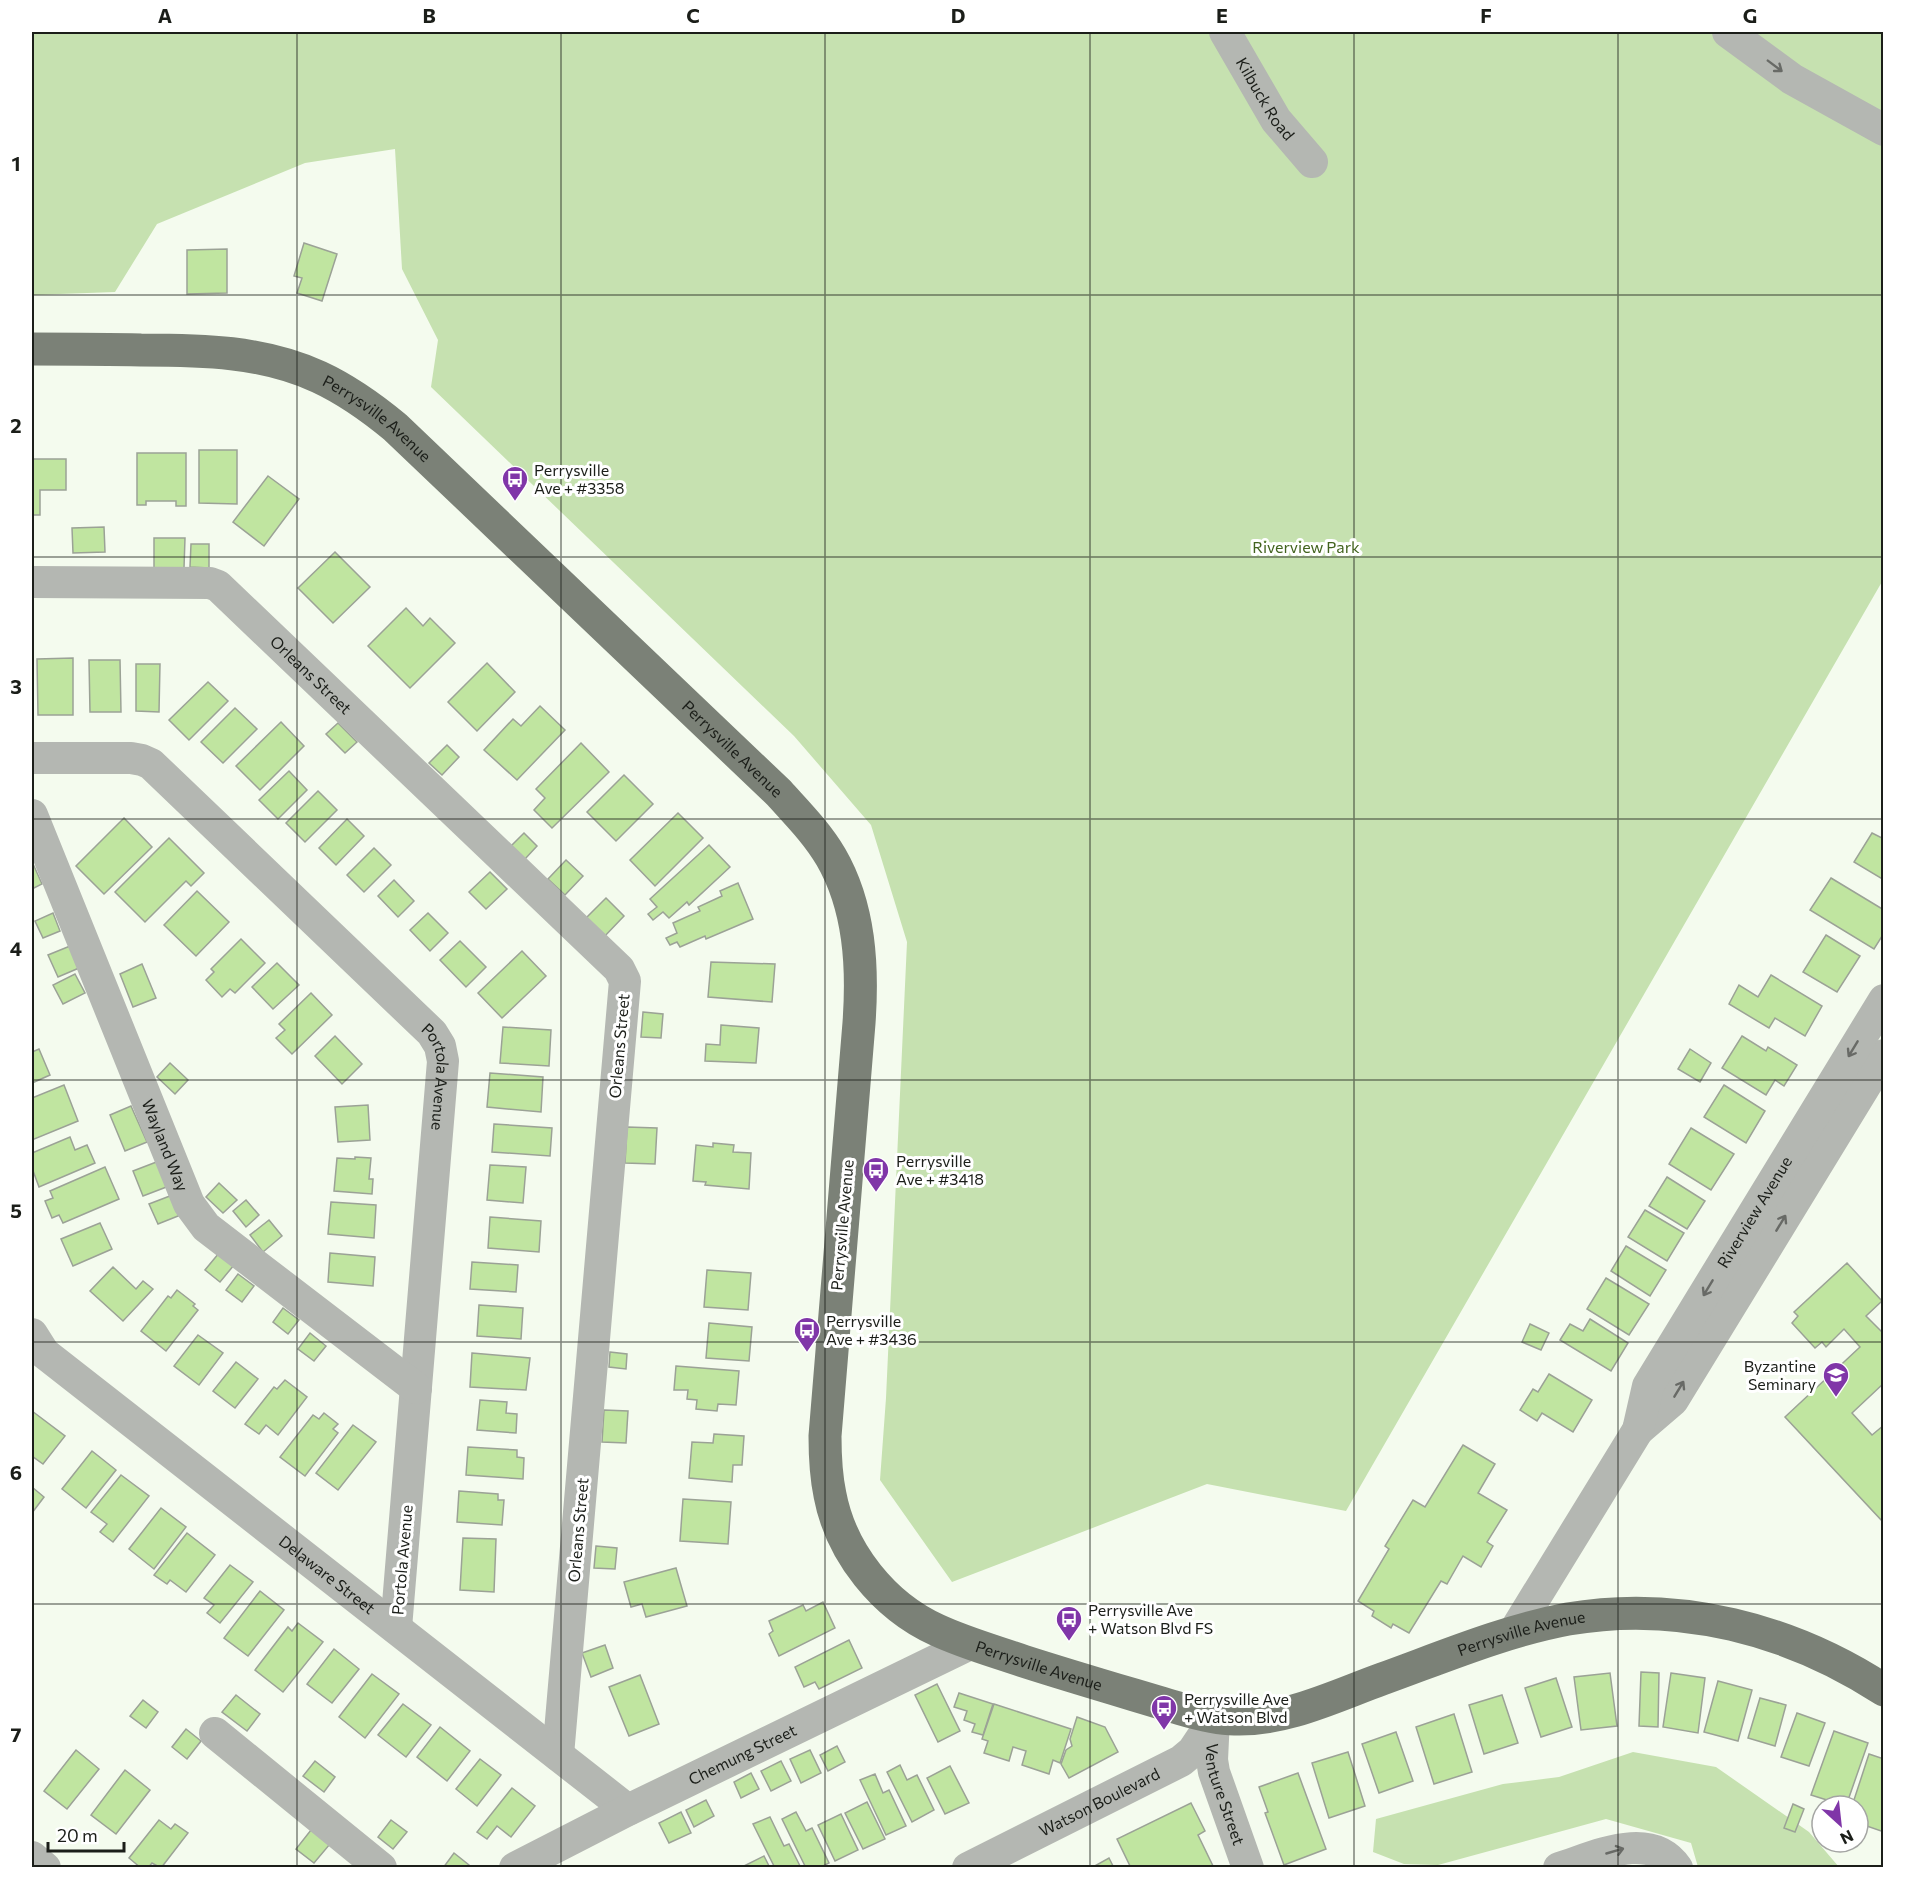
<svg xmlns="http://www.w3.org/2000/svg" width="1915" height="1899" viewBox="0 0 1915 1899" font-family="Commissioner,sans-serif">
<rect width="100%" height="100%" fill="#f4fbee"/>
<g fill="#c6e1b0">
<polygon points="32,32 1883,32 1883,580 1346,1511 1207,1484 952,1582 880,1480 886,1398 907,942 871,825 794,736 431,387 438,340 402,269 395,149 305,163 157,224 115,292 32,295"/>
<polygon points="1633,1752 1716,1767 1809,1832 1839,1867 1698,1867 1691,1843 1606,1819 1438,1865 1404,1864 1373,1852 1376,1819 1503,1784 1559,1777"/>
</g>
<g fill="#c0e5a0" stroke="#9ba296" stroke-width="1.5">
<polygon points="304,243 337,254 322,301 297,293 302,278 294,276"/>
<polygon points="227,249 227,293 187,294 187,250"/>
<polygon points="199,450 237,450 237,504 199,503"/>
<polygon points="137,453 186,453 186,506 176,506 176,501 146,501 146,505 137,505"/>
<polygon points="32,459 66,459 66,490 40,490 40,515 32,515"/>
<polygon points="268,476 299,499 264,546 233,522"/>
<polygon points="104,527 105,552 73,553 72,528"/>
<polygon points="154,538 185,538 184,568 154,568"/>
<polygon points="191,544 209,544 209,568 190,567"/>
<polygon points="335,552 370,587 333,623 298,588"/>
<polygon points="406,608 423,626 430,618 455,643 410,688 368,646"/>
<polygon points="73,658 73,715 38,715 37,659"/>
<polygon points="89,660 120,660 121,712 90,712"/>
<polygon points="487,663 515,692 477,731 448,702"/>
<polygon points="136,664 160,664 159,712 136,711"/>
<polygon points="208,682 228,701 189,740 169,720"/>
<polygon points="540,706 565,730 517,780 484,750 513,719 521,726"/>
<polygon points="235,708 257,729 223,763 201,742"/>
<polygon points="281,722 304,746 260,790 236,766"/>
<polygon points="338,723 357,742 345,753 326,734"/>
<polygon points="581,743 609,772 552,828 534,810 545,798 536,789"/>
<polygon points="447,745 459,757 442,775 429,763"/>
<polygon points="289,771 307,790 278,819 259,800"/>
<polygon points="624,775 653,804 616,841 587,812"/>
<polygon points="318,791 337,810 305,842 286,823"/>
<polygon points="678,813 703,838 655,886 630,860"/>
<polygon points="124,818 152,847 104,894 76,866"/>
<polygon points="347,819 364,836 336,865 319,848"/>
<polygon points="524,833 537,846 525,859 511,846"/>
<polygon points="1872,833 1884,839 1884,880 1854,862"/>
<polygon points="169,838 204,873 191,886 186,881 145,922 115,892"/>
<polygon points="709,845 730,867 689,905 687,902 669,918 663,912 653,920 648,914 657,907 650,899"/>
<polygon points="374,848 391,865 364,892 347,875"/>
<polygon points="566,860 583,876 565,895 548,879"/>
<polygon points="34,866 42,884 32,889 32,867"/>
<polygon points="490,872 507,889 486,909 469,892"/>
<polygon points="1831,878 1884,910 1884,933 1874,949 1810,910"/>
<polygon points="394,880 414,901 398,917 378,896"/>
<polygon points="738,883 753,919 706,939 705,936 680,947 677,942 670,945 666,938 677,933 673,923 700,911 698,907 722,896 720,891"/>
<polygon points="197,891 229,922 196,956 164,925"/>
<polygon points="606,898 624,916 603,938 584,920"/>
<polygon points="53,913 60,931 43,938 35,921"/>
<polygon points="428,913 448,933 430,951 410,930"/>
<polygon points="1826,935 1860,956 1837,992 1803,972"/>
<polygon points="241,939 265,963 235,993 230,989 222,997 206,980 214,972 211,969"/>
<polygon points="460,941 486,967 466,987 440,960"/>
<polygon points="70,946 79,968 58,977 48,955"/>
<polygon points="522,951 546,976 502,1018 478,993"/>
<polygon points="711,962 775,964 772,1002 708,997"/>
<polygon points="277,963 299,985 273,1009 252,987"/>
<polygon points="142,964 156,998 133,1007 120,974"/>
<polygon points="75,974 85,993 63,1004 53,985"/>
<polygon points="1771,975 1822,1006 1805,1036 1775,1018 1769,1028 1729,1004 1739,985 1758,997"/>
<polygon points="311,993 332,1015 292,1054 276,1038 285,1030 279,1024"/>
<polygon points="643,1012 663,1014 661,1038 641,1037"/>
<polygon points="721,1025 759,1028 756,1063 705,1061 706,1044 720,1045"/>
<polygon points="503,1027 551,1030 549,1066 500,1063"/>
<polygon points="335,1036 362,1064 342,1084 315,1056"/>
<polygon points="1742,1036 1766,1051 1768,1047 1797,1065 1784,1086 1775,1080 1766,1095 1722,1068"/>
<polygon points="39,1049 50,1075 32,1083 32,1052"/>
<polygon points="1690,1049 1711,1063 1700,1082 1678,1069"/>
<polygon points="170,1063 188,1080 175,1094 157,1077"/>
<polygon points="490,1073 543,1077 541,1112 487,1107"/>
<polygon points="64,1085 78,1121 32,1140 32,1098"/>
<polygon points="1724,1085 1765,1111 1746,1143 1704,1117"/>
<polygon points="368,1105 370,1140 338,1142 335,1107"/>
<polygon points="131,1106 147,1142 125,1151 110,1115"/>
<polygon points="494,1124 552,1128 550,1156 492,1152"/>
<polygon points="627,1127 657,1128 655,1164 625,1163"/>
<polygon points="1691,1128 1734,1154 1711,1190 1669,1164"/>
<polygon points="70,1137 75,1150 87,1145 95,1163 39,1187 32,1168 32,1153"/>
<polygon points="713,1143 734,1145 733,1152 751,1153 749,1189 705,1185 706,1182 693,1181 696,1145 713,1147"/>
<polygon points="355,1157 371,1158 369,1179 373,1179 372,1194 334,1191 337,1158 355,1159"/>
<polygon points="159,1161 169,1186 143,1196 133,1171"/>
<polygon points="490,1165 526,1167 523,1203 487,1200"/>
<polygon points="105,1167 119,1199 63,1223 59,1215 52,1218 45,1201 53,1198 50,1191"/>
<polygon points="1667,1177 1705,1201 1687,1229 1649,1206"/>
<polygon points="219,1183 237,1200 223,1213 206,1197"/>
<polygon points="175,1194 183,1214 158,1224 149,1204"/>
<polygon points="246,1200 259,1215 246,1227 233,1211"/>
<polygon points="331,1202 376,1205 374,1238 328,1234"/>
<polygon points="1645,1210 1684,1233 1667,1261 1628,1237"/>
<polygon points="490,1217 541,1221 539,1252 488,1248"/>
<polygon points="269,1220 282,1236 263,1252 250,1235"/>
<polygon points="100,1223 112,1249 73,1266 61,1239"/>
<polygon points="1626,1246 1666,1270 1650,1296 1611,1271"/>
<polygon points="219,1253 234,1265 220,1282 205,1270"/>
<polygon points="330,1253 375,1257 373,1286 328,1282"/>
<polygon points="472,1262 518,1265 516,1292 470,1289"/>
<polygon points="1847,1263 1882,1301 1866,1316 1884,1334 1884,1383 1852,1413 1872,1435 1884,1425 1884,1523 1785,1417 1860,1347 1844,1329 1826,1347 1822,1342 1815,1348 1792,1323 1798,1316 1794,1312"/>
<polygon points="113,1267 136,1289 143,1281 153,1289 123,1321 90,1291"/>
<polygon points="707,1270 751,1273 748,1310 704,1307"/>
<polygon points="238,1274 254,1286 242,1302 226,1290"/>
<polygon points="1606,1278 1649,1304 1629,1335 1587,1309"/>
<polygon points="177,1290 195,1304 193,1306 198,1310 166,1351 141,1331 168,1296 171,1298"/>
<polygon points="479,1305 523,1308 521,1339 477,1336"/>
<polygon points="283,1308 299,1320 288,1334 273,1322"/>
<polygon points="1590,1319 1628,1343 1611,1371 1560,1340 1570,1324 1583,1331"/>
<polygon points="709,1323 752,1327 749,1361 706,1358"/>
<polygon points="1530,1324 1549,1333 1541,1350 1522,1342"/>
<polygon points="310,1333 326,1346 314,1361 298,1349"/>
<polygon points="198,1335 223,1353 199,1385 174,1366"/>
<polygon points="610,1352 627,1354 626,1369 609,1367"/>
<polygon points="472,1353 530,1358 526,1390 470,1387"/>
<polygon points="236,1362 258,1379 235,1408 213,1391"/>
<polygon points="676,1366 739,1371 736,1405 718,1404 717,1411 696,1409 697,1400 687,1399 688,1390 674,1390"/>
<polygon points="1549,1374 1592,1400 1573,1432 1542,1413 1537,1421 1520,1410 1533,1389 1538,1392"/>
<polygon points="285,1380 307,1397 278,1435 266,1425 259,1434 245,1424 274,1387 277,1389"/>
<polygon points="480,1400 507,1402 506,1413 517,1414 516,1433 477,1430"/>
<polygon points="604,1410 628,1411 626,1443 602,1442"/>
<polygon points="32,1411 65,1436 43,1464 32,1456"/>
<polygon points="324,1413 338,1424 333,1429 338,1433 305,1476 280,1457 313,1415 319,1419"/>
<polygon points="353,1425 376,1442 338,1490 316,1473"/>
<polygon points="714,1434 744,1436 742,1465 733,1465 732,1482 689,1478 692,1442 713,1443"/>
<polygon points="1463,1445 1495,1464 1478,1493 1507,1510 1487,1542 1493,1546 1481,1567 1463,1556 1447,1584 1441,1581 1409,1633 1393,1624 1391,1628 1372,1616 1374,1611 1358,1601 1389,1549 1385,1546 1413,1500 1425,1507"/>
<polygon points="468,1447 517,1450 517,1457 524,1458 523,1479 466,1475"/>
<polygon points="92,1451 116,1470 86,1508 62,1489"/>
<polygon points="121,1475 149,1496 113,1542 100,1532 107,1524 91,1512"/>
<polygon points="32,1487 44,1497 32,1513"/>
<polygon points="459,1491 498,1494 498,1500 504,1500 502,1525 457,1522"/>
<polygon points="683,1499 731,1502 728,1544 680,1541"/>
<polygon points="161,1508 186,1527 154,1569 129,1549"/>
<polygon points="187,1533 215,1555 186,1592 170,1580 167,1584 154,1575"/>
<polygon points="463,1538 496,1539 494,1592 460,1590"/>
<polygon points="596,1546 617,1548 615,1569 594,1568"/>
<polygon points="230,1565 253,1582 220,1623 207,1613 214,1605 204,1598"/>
<polygon points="676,1568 687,1606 646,1617 642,1604 631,1607 624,1582"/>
<polygon points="260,1591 284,1610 248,1656 224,1638"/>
<polygon points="823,1602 835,1628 779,1656 769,1634 773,1631 769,1621 803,1605 806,1611"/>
<polygon points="298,1623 323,1642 283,1692 255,1670 288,1627 292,1631"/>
<polygon points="849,1640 862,1668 819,1689 815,1682 804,1687 795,1667"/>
<polygon points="605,1645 613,1668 591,1677 582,1653"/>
<polygon points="334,1649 359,1669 332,1703 307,1684"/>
<polygon points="1641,1672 1659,1673 1658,1727 1639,1726"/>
<polygon points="1610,1673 1617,1726 1581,1730 1574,1677"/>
<polygon points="1671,1673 1705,1678 1698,1733 1663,1727"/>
<polygon points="372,1674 399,1694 365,1738 339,1717"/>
<polygon points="640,1675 659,1724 629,1736 609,1687"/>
<polygon points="1556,1678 1572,1727 1541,1737 1525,1688"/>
<polygon points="1718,1681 1752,1690 1738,1741 1704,1732"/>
<polygon points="937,1684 960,1731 938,1742 915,1695"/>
<polygon points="959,1693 993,1704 983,1735 972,1732 975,1724 964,1720 967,1711 954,1707"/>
<polygon points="236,1695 260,1714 247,1731 222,1712"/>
<polygon points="1502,1695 1518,1743 1484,1754 1469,1705"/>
<polygon points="1760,1698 1786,1705 1775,1746 1748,1738"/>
<polygon points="143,1700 158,1712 146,1728 130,1716"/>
<polygon points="403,1704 431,1725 406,1757 378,1735"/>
<polygon points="994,1704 1071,1729 1060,1763 1053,1760 1049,1774 1022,1765 1026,1751 1013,1747 1009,1761 984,1753 988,1741 982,1739"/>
<polygon points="1797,1713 1825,1723 1809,1766 1781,1757"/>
<polygon points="1454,1714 1472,1772 1434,1784 1416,1727"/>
<polygon points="1077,1717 1105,1727 1118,1752 1069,1778 1061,1764 1066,1750 1072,1746 1070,1739"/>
<polygon points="440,1727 470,1751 447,1781 417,1757"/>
<polygon points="186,1729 201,1741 187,1759 172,1747"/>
<polygon points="1834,1731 1868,1743 1846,1806 1811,1795"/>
<polygon points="1396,1732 1413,1781 1379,1793 1362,1744"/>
<polygon points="837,1746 845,1762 828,1771 820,1755"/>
<polygon points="76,1750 99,1769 67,1809 44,1791"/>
<polygon points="810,1750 821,1773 801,1783 790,1759"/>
<polygon points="1348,1752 1365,1806 1329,1818 1312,1763"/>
<polygon points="1869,1754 1884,1759 1884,1832 1858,1823 1858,1806 1852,1806"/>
<polygon points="480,1759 501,1775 477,1806 456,1789"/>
<polygon points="315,1761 335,1777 324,1792 303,1776"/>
<polygon points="781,1761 791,1781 771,1791 761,1771"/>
<polygon points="900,1765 907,1780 917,1775 934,1810 912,1822 887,1772"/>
<polygon points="950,1766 969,1803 945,1814 927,1778"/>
<polygon points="125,1770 150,1790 116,1834 91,1815"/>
<polygon points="751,1773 759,1789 741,1798 734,1782"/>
<polygon points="1298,1773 1326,1849 1284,1865 1265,1813 1268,1812 1259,1787"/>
<polygon points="875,1774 883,1793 889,1790 906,1826 886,1835 860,1780"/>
<polygon points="512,1788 535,1806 511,1837 497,1826 487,1839 477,1832"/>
<polygon points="706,1800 714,1816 694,1827 686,1810"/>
<polygon points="867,1802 885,1839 863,1849 845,1813"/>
<polygon points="1191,1803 1205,1831 1198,1835 1214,1868 1131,1868 1117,1839"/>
<polygon points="1793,1804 1804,1809 1795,1832 1784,1828"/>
<polygon points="681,1812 691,1833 669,1843 659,1823"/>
<polygon points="796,1812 806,1831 812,1828 829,1863 819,1868 806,1868 782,1819"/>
<polygon points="841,1814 858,1850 835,1861 818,1825"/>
<polygon points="770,1817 784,1846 789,1844 801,1868 775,1868 753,1824"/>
<polygon points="159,1820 171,1829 175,1824 188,1833 161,1868 152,1863 148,1868 141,1868 129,1858"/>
<polygon points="391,1820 407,1832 393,1849 378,1837"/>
<polygon points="311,1830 330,1844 314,1863 296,1849"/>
<polygon points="454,1853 469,1865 468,1868 443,1868"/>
<polygon points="764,1856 770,1868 742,1867"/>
<polygon points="1109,1858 1114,1868 1091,1868"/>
</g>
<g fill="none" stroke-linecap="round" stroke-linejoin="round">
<g stroke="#b4b7b2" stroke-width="32">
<path id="s1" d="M 1225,32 L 1276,120 L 1312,162"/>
<polyline points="1728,32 1792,79 1884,130"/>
<path id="s2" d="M 32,582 L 210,583 L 218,586 L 619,969 L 625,981 L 558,1755"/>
<path id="s3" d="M 32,758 L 131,758 L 142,760 L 151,764 L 432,1033 L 440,1046 L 443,1061 L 396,1628"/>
<path id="s4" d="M 32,815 L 189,1204 L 206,1227 L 416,1388"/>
<path id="s5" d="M 32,1334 L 44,1353 L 628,1810"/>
<polyline points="1638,1430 1673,1400 1884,1055"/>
<path id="s6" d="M 1514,1632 L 1638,1430 L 1648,1386 L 1884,1000"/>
<path id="s7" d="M 1214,1718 L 1212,1760 L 1214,1772 L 1248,1868"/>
<polyline points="215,1733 381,1868"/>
<polyline points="32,1857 45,1868"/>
<path id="s8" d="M 515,1868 L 628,1810 L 970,1644"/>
<path id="s9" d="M 968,1868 L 1181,1761 L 1193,1751 L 1215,1718"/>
<path d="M 1559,1868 C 1595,1857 1650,1829 1677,1868"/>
</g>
<path stroke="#7b8177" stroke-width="33" id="s10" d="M 32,349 C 68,349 104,349 141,350 C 202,350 263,351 319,377 C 347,390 372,408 395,427 L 779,793 C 797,813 817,833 831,857 C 860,907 863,967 859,1023 L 825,1436 C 825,1456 826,1476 830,1495 C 841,1553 884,1606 937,1630 C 965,1643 994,1651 1023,1661 C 1076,1678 1128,1693 1181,1709 C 1198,1714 1216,1719 1234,1719 C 1285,1721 1335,1696 1382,1679 C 1443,1657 1504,1631 1568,1619 C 1678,1600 1791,1629 1884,1690"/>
</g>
<defs><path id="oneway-shaft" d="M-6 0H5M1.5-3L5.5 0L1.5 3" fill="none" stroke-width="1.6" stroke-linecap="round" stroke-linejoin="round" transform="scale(1.5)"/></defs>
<g stroke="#686a66">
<use href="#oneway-shaft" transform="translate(1775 66) rotate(37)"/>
<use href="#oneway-shaft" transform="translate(1853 1049) rotate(121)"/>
<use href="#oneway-shaft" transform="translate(1781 1223) rotate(-59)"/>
<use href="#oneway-shaft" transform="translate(1708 1288) rotate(121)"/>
<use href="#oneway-shaft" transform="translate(1679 1389) rotate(-59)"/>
<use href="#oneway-shaft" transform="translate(1615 1851) rotate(-16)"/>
</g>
<path fill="none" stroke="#1b1e19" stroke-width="1.5" stroke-opacity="0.55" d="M 297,32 L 297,1868M 561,32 L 561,1868M 825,32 L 825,1868M 1090,32 L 1090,1868M 1354,32 L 1354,1868M 1618,32 L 1618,1868M 32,295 L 1884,295M 32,557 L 1884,557M 32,819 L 1884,819M 32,1080 L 1884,1080M 32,1342 L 1884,1342M 32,1604 L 1884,1604"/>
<defs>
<g id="bus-pin" transform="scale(1.35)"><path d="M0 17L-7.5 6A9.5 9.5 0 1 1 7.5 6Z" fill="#8036a8" stroke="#fff"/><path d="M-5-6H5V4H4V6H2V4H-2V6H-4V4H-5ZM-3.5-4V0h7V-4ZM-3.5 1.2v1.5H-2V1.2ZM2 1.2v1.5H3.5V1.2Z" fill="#fff"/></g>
<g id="university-pin" transform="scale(1.35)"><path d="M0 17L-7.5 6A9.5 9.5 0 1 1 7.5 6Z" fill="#8036a8" stroke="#fff"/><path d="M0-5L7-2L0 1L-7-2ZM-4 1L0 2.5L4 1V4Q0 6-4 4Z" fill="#fff"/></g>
</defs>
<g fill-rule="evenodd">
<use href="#bus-pin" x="515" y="479"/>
<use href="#bus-pin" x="876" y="1170"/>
<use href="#bus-pin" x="807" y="1330"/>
<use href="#university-pin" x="1836" y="1375"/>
<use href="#bus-pin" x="1069" y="1619"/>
<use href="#bus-pin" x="1164" y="1708"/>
</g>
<g text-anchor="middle" stroke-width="6" stroke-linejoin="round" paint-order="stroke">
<g font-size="16" fill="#1b1e19" stroke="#fff">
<text dy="6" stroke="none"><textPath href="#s1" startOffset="78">Kilbuck Road</textPath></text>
<text dy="6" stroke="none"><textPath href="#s10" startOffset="362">Perrysville Avenue</textPath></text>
<text dy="6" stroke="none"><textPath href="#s2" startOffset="315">Orleans Street</textPath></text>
<text dy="6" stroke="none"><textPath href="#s10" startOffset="848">Perrysville Avenue</textPath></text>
<text transform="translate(619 1046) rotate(-85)" y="6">Orleans Street</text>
<text dy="6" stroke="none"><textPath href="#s3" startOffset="554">Portola Avenue</textPath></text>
<text dy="6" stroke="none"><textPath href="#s4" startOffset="356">Wayland Way</textPath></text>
<text dy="6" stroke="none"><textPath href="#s6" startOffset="486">Riverview Avenue</textPath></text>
<text transform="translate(842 1225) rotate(-85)" y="6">Perrysville Avenue</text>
<text transform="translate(578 1530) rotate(-85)" y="6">Orleans Street</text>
<text transform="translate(402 1560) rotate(-85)" y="6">Portola Avenue</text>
<text dy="6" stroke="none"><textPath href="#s5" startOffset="382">Delaware Street</textPath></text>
<text dy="6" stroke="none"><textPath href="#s10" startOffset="2430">Perrysville Avenue</textPath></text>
<text dy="6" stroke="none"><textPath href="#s10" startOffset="1926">Perrysville Avenue</textPath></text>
<text dy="6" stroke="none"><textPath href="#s8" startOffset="254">Chemung Street</textPath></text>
<text dy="6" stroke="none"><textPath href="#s7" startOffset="78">Venture Street</textPath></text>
<text dy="6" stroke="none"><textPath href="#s9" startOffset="147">Watson Boulevard</textPath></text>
</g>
<g font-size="16" fill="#1b1e19" stroke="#fff" text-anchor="start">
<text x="534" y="476">Perrysville<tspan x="534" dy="18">Ave + #3358</tspan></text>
<text x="896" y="1167">Perrysville<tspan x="896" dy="18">Ave + #3418</tspan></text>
<text x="826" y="1327">Perrysville<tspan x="826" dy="18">Ave + #3436</tspan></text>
<text x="1816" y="1372" text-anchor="end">Byzantine<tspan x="1816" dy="18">Seminary</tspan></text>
<text x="1088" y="1616">Perrysville Ave<tspan x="1088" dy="18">+ Watson Blvd FS</tspan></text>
<text x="1184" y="1705">Perrysville Ave<tspan x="1184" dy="18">+ Watson Blvd</tspan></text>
</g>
<g font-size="16" fill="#42631e" stroke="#fff">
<text x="1306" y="553">Riverview Park</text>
</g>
</g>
<rect width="1915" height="1899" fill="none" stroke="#ffffff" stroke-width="66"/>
<g transform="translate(1840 1824) rotate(153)"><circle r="28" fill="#ffffff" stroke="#a4a5a3" stroke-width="1.5"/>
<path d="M0-4.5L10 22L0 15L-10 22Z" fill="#8036a8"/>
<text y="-9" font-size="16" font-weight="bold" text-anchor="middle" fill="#1b1e19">N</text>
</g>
<path d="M48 1842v9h76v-9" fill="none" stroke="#1b1e19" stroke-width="3"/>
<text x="57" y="1842" font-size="18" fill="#1b1e19" stroke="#ffffff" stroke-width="4.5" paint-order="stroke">20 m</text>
<rect x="33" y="33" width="1849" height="1833" fill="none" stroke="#1b1e19" stroke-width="2"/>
<g font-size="20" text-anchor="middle" font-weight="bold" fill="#1b1e19">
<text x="165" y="23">A</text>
<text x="429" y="23">B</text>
<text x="693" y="23">C</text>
<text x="958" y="23">D</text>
<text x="1222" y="23">E</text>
<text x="1486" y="23">F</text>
<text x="1750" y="23">G</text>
<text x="16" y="171">1</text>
<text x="16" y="433">2</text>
<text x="16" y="694">3</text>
<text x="16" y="956">4</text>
<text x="16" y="1218">5</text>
<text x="16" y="1480">6</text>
<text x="16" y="1742">7</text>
</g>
</svg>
